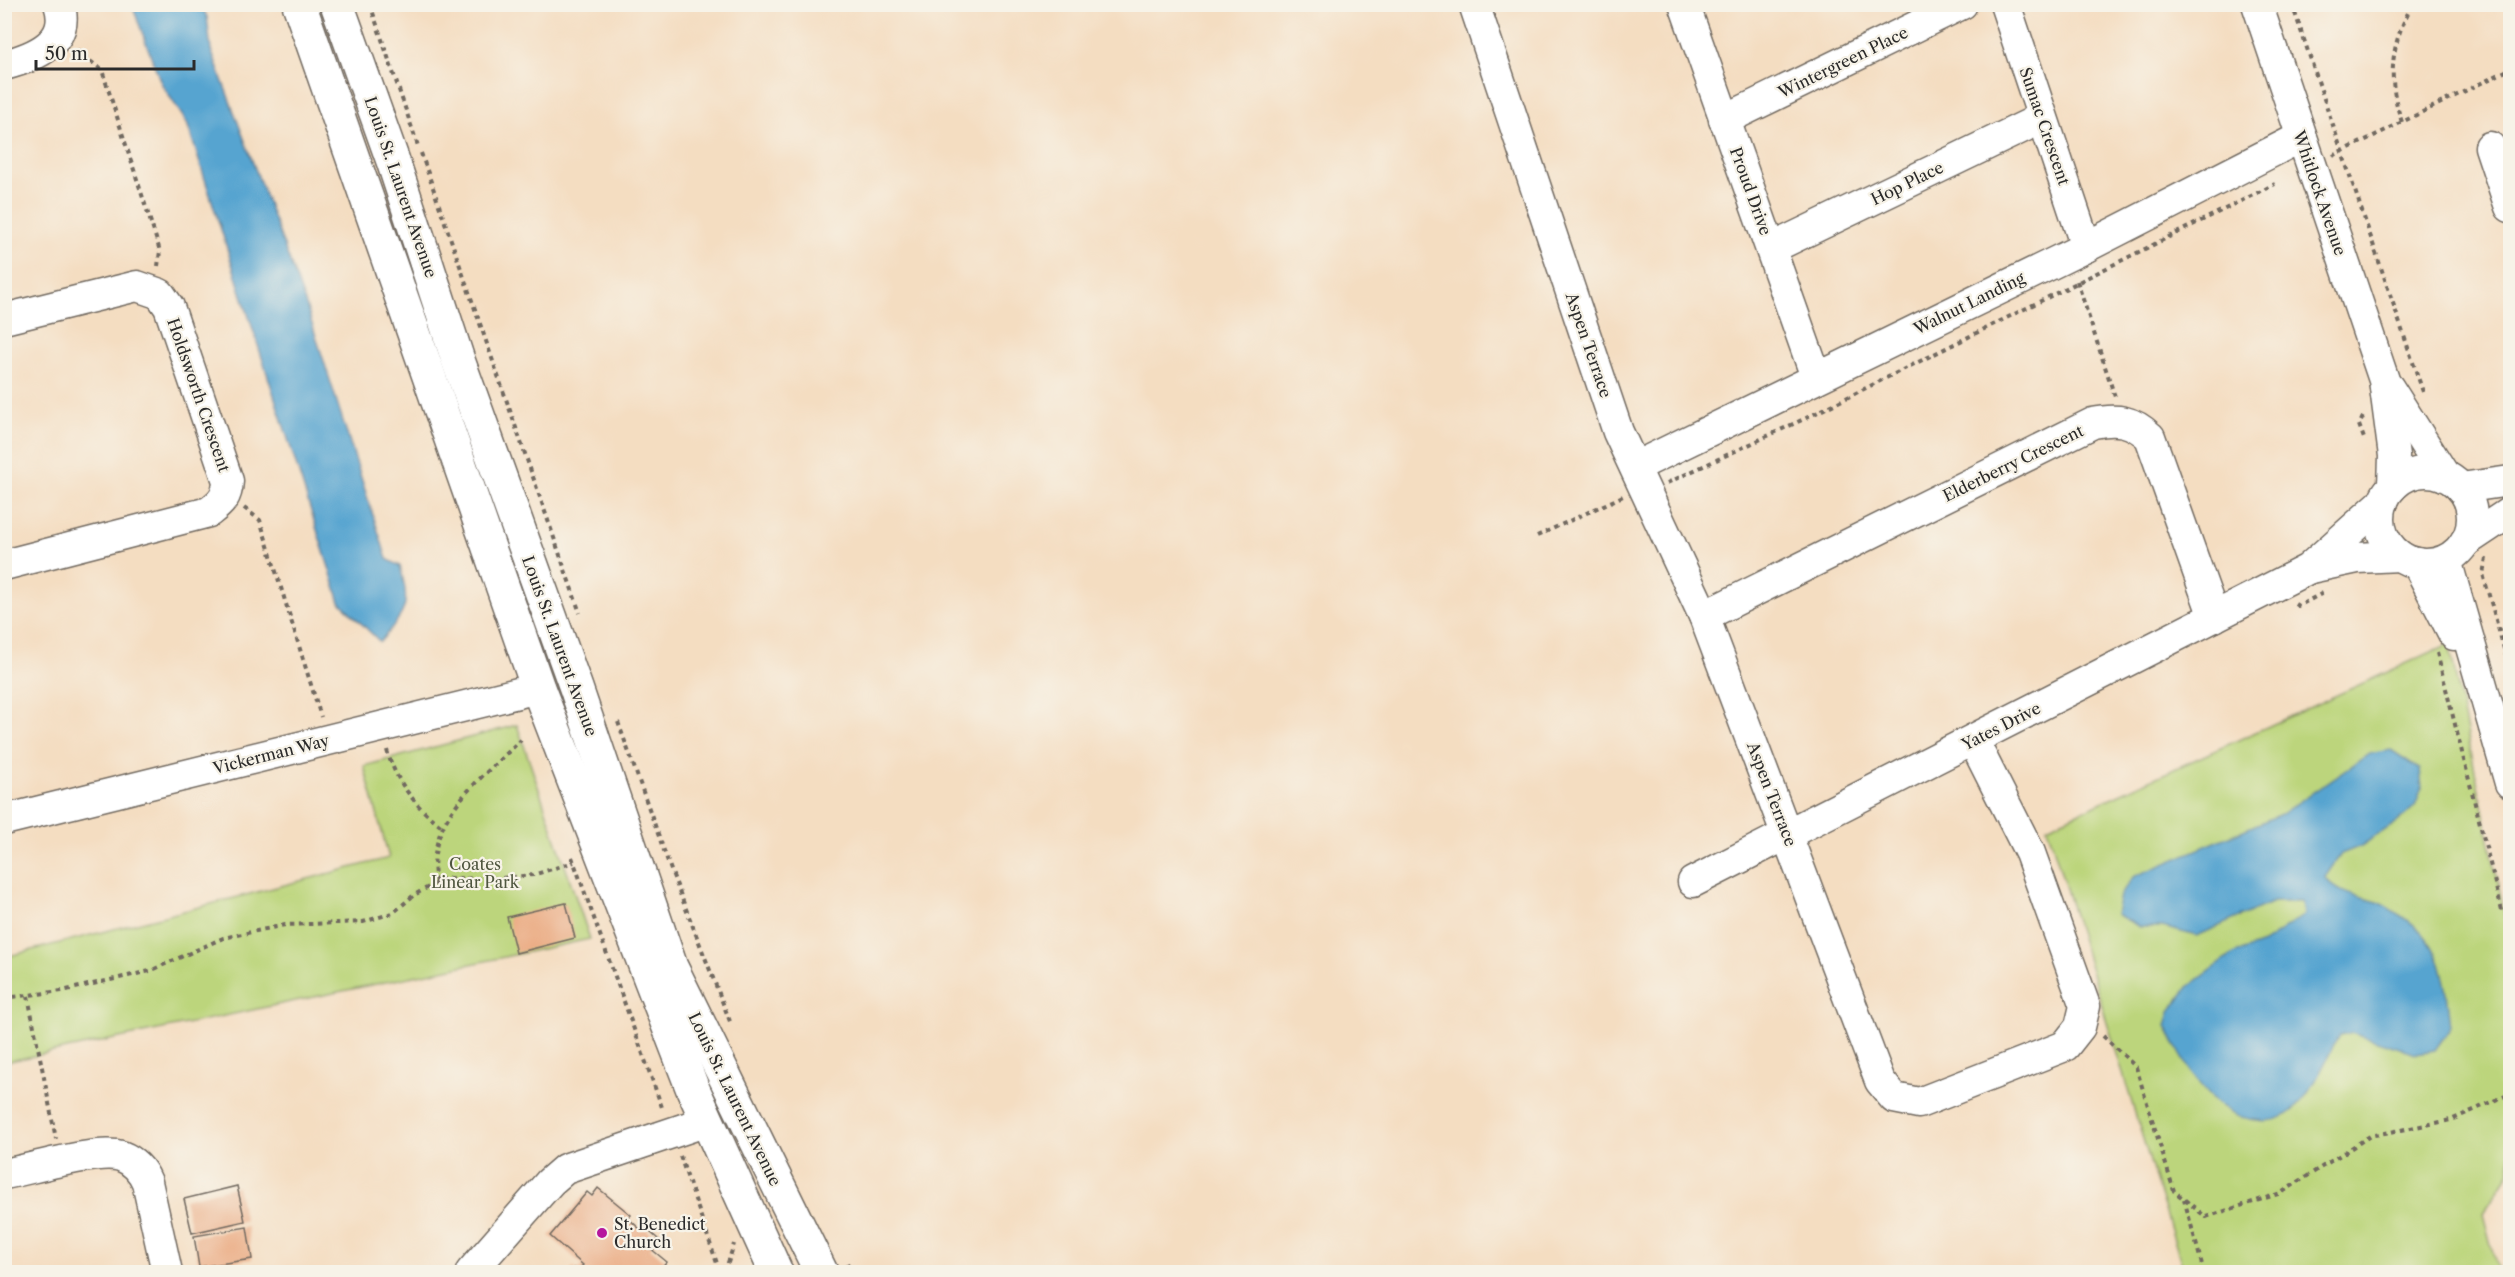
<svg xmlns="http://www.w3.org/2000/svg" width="2515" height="1277" viewBox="0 0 2515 1277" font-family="'Libre Caslon Text',serif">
<rect width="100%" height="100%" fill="#f7f3e8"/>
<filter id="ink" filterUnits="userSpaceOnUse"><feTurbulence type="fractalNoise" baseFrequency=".0167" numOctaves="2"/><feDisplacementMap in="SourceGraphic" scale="12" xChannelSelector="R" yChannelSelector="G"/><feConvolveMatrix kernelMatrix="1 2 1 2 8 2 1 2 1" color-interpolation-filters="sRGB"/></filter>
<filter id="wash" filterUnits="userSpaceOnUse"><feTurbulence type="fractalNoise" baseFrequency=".008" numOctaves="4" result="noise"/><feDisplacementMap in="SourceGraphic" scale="24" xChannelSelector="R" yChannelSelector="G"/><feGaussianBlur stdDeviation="1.35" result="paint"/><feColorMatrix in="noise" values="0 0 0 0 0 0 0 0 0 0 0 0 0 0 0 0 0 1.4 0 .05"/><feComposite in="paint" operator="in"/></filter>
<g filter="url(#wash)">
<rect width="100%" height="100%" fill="#f4ddc1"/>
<g fill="#bcd57b" stroke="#748053" stroke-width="1.5">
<polygon points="2449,644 2510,941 2510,1172 2483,1214 2498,1272 2184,1272 2047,827"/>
<polygon points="517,725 590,939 5,1062 5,957 389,858 364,766"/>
</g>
<g fill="#56a4d0" stroke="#40687e" stroke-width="1.5">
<path d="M 132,5 L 201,5 L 207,17 L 211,50 L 306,305 L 387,559 L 400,566 C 411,608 406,610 380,642 L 340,602 L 187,123 L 161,83 Z"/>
<path d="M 2391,750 L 2420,769 L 2422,789 L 2415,806 L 2399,821 L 2361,846 L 2341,854 L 2325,877 C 2336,893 2355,896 2374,901 C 2382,903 2390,909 2398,914 C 2443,939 2446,980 2451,1027 L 2435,1050 L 2416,1053 L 2351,1033 L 2339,1035 C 2326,1059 2314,1091 2294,1109 C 2282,1120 2271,1122 2256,1120 C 2211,1116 2184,1063 2166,1026 L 2170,1011 L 2188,987 L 2235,953 L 2263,943 L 2304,915 L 2302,902 L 2273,902 L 2197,936 L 2162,927 L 2140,927 L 2116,914 L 2120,895 L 2133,877 L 2281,814 L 2369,754 Z"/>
</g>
<g id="blocks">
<g fill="#ebad86">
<polygon points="566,903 575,938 516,953 507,917"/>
<polygon points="237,1186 245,1221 192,1233 184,1199"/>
<polygon points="598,1188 631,1215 628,1218 641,1230 644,1227 658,1239 650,1248 667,1262 658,1272 570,1272 574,1268 577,1271 583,1265 550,1236 587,1192 592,1196"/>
<polygon points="247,1227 252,1259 199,1267 194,1236"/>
</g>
</g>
</g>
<g filter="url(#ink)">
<use href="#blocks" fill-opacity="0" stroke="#716960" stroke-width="1.5"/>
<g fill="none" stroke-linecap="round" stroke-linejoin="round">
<g stroke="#716960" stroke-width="33">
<g id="minor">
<polyline points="1474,4 1618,432 1704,616 1880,1081 1894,1098 1919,1103 2065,1046 2080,1027 2085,1006 2030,853 1973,740"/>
<polyline points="1684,4 1816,377"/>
<polyline points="2005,4 2086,247"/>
<polyline points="2257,4 2384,380 2394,456 2393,486"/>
<path d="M 4,65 C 35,57 72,42 59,4"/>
<polyline points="1724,120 1962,4"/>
<polyline points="2490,147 2510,207"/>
<polyline points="1772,248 2042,118"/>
<path d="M 4,319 L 137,286 L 160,294 L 169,307 L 228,481 C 227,497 222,502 209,512 L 4,565"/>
<polyline points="2389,388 2445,476"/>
<polyline points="1635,467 2086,247 2301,137"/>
<circle cx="2426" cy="518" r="46"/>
<polyline points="2461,488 2510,481"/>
<polyline points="2465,542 2510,512"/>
<polyline points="2446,560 2510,783"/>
<polyline points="2417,563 2454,635"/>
<polyline points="2310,568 2357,558 2400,556"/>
<path d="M 1704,616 L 2093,423 C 2117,418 2132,420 2150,437 L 2214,617"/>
<polyline points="4,820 538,688"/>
<polyline points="1693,882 2308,569 2383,502"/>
<path d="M 4,1174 C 31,1169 97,1149 121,1156 C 134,1161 142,1170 147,1182 L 167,1272"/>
<polyline points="471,1272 550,1182 565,1169 707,1121"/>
</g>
</g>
<g stroke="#716960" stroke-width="36">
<g id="major">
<polyline points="299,4 538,688 692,1087 776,1272"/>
<polyline points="337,4 393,161 458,360 576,688 671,967 821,1272"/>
</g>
</g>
<g stroke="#716960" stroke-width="4" stroke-dasharray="4.5 4.5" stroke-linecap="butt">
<polyline points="370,4 418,146"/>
<polyline points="2292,4 2423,392"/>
<polyline points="76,50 102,70 160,251 158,266"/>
<path d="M 2402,122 C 2387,80 2390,43 2413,4"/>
<polyline points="421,153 580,613"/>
<polyline points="2333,156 2510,69"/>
<polyline points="2077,281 2115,397"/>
<polyline points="2363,417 2359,425 2365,441"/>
<polyline points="1667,483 1806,418 2275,184"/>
<polyline points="244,508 260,520 321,717"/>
<polyline points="1537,536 1623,496"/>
<polyline points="2486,558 2483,574 2510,670"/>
<polyline points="2295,604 2298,606 2323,593"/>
<polyline points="2437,653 2502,911"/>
<polyline points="618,722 672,873 731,1024"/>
<path d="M 387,750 C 395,781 417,808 442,827"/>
<polyline points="572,857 663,1110"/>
<path d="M 436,882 C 424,818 480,780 521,740"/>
<polyline points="28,996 56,1139"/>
<polyline points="4,998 62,991 150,971 223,938 285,925 363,922 393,913 414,895 445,878 493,879 533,875 574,862"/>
<polyline points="2103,1036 2136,1067 2174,1191 2206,1217 2281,1193 2370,1136 2451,1120 2510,1094"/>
<polyline points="680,1156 720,1272"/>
<polyline points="2184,1199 2204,1272"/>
<polyline points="847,1263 853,1272"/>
<polyline points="725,1272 734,1244"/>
</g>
<use href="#minor" stroke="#fff" stroke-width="30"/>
<use href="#major" stroke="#fff" stroke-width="33"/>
</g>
</g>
<circle fill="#b5179e" stroke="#f7f3e8" stroke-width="2" cx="602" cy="1233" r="6"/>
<g text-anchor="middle" stroke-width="4.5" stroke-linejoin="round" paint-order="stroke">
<g font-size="16" fill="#2b2b2b" stroke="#f7f3e8">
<text transform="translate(1843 62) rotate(-26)" y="6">Wintergreen Place</text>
<text transform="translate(2045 126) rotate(71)" y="6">Sumac Crescent</text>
<text transform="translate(1907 183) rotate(-26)" y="6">Hop Place</text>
<text transform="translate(401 187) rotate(71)" y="6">Louis St. Laurent Avenue</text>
<text transform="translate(1751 191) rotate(70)" y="6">Proud Drive</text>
<text transform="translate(2320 193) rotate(71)" y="6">Whitlock Avenue</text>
<text transform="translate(1969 303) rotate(-26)" y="6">Walnut Landing</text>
<text transform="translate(1589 345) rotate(71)" y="6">Aspen Terrace</text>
<text transform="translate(199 395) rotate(71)" y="6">Holdsworth Crescent</text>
<text transform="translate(2013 463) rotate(-26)" y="6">Elderberry Crescent</text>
<text transform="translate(560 646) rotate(70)" y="6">Louis St. Laurent Avenue</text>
<text transform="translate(2001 726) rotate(-27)" y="6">Yates Drive</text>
<text transform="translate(271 754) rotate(-14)" y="6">Vickerman Way</text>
<text transform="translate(1772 794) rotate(69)" y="6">Aspen Terrace</text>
<text transform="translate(735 1099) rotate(64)" y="6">Louis St. Laurent Avenue</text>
</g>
<g font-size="16" fill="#4f563f" stroke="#f7f3e8">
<text x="475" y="870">Coates<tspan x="475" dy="18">Linear Park</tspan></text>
</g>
<g font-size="16" fill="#2b2b2b" stroke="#f7f3e8" text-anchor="start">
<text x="614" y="1230">St. Benedict<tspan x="614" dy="18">Church</tspan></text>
</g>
</g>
<rect width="2515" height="1277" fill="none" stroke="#f7f3e8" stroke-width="24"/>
<path d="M36 60v9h158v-9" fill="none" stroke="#2b2b2b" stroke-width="3"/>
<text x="45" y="60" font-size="18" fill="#2b2b2b" stroke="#f7f3e8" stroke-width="4.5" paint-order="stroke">50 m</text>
</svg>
